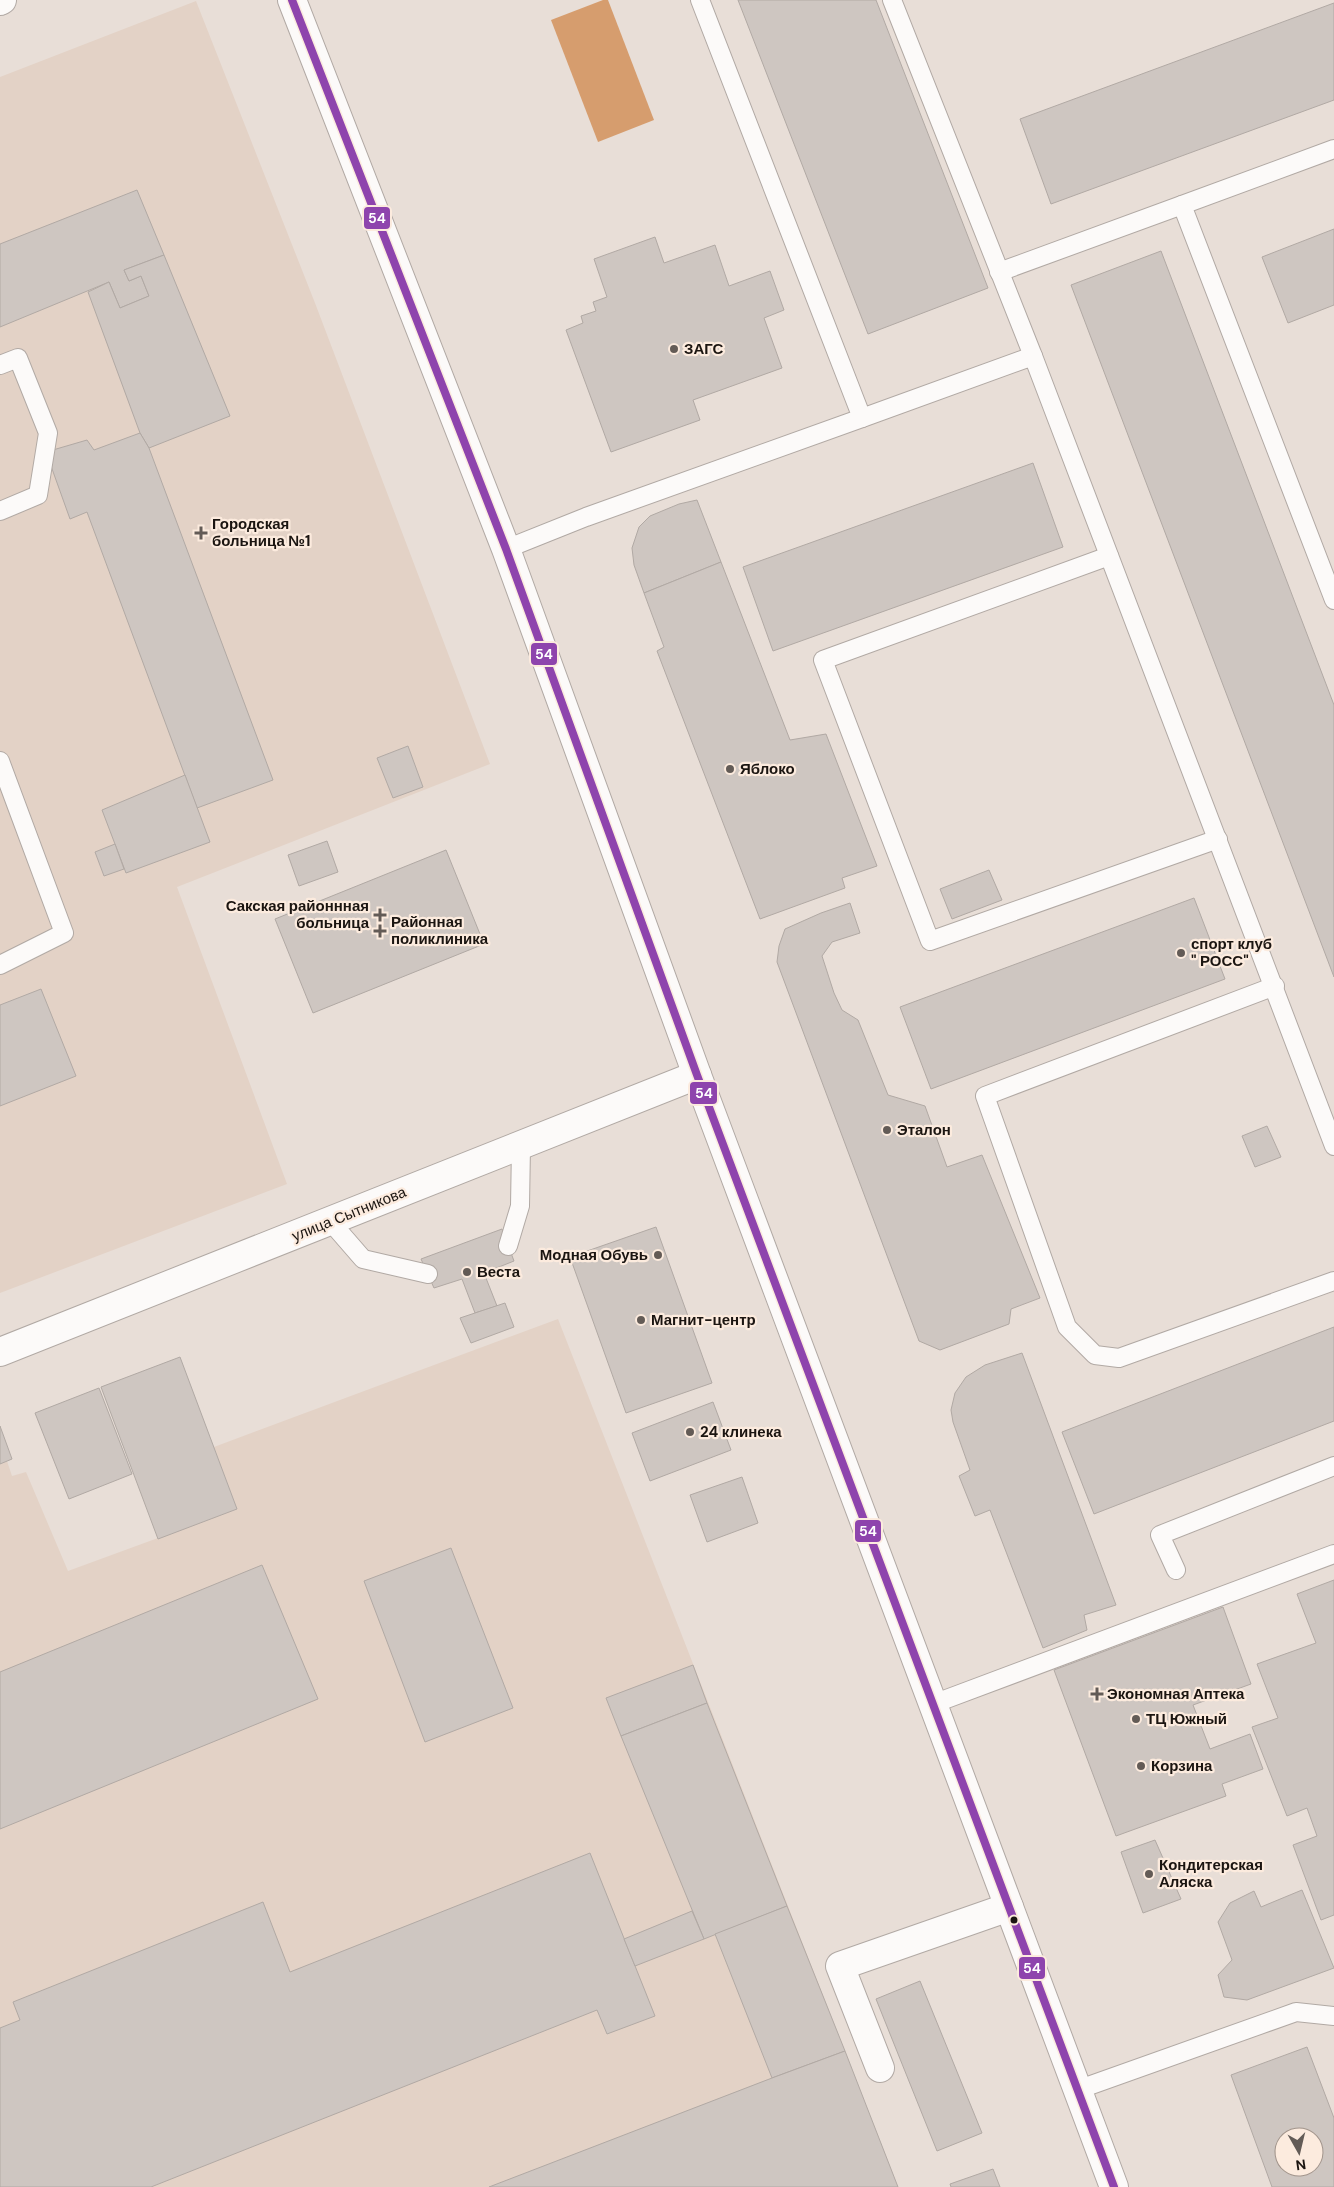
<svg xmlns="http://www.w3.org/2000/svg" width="1334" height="2187" viewBox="0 0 1334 2187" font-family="'DM Sans',sans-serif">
<rect width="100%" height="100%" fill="#e8ded7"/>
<g fill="#e3d2c6">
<polygon points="196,1 315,303 490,764 177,887 287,1184 0,1293 0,77"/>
<polygon points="558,1319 898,2187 0,2187 0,1464 7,1461 12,1476 26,1472 68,1571 237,1509 214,1447"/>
</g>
<polygon fill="#d69d6e" points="603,0 608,0 654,120 598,142 551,20"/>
<g fill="#cec6c1" stroke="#b1a9a4" fill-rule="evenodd">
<polygon points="738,0 876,0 988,288 868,334"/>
<polygon points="1334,3 1334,100 1051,204 1020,119"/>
<polygon points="137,190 164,255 124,270 129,281 141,276 149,296 120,308 109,282 0,327 0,244"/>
<polygon points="1334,229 1334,305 1288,323 1262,257"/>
<polygon points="655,237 664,263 715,245 729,286 770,271 784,310 764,318 782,368 693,400 700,420 611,452 566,330 583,323 581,316 596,311 593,302 607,297 594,259"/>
<polygon points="1161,251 1334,705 1334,977 1071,285"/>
<polygon points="164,255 230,416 149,448 140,433 88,292 109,282 120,308 149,296 141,276 129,281 124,270"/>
<polygon points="140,433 149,448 273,780 197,808 87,512 70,519 46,452 87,440 94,450"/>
<polygon points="1033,463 1063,547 773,651 743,567"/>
<polygon points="697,500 721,562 644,593 634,565 632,548 639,527 650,516 679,504"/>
<polygon points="721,562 790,740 826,734 877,866 842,878 845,888 760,919 657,651 664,647 644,593"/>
<polygon points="408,746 423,787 393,798 377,758"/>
<polygon points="185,775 210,842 126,873 102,810"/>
<polygon points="327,841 338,872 299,886 288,855"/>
<polygon points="115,844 124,869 104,876 95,852"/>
<polygon points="446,850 484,944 313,1013 275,919"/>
<polygon points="989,870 1002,900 952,919 940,889"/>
<polygon points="1194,898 1225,979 931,1089 900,1007"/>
<polygon points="850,903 860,933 832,942 822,956 834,993 842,1010 858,1020 888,1095 925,1106 947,1167 982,1155 1040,1298 1011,1309 1009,1324 940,1350 919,1341 777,962 779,946 785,929 821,913"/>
<polygon points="41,989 76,1076 0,1106 0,1005"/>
<polygon points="1267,1126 1281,1157 1255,1167 1242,1136"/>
<polygon points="656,1227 712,1383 626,1413 570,1257"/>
<polygon points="502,1229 514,1261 484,1273 497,1306 475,1313 462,1279 434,1288 421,1259"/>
<polygon points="505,1303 514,1327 471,1343 460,1318"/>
<polygon points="1334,1327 1334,1421 1094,1514 1062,1432"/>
<polygon points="1022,1353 1116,1605 1084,1615 1087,1630 1043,1648 990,1510 975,1516 959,1476 970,1470 953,1422 951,1410 955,1393 966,1377 985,1365"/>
<polygon points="180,1357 237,1509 158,1539 101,1387"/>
<polygon points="99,1388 132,1474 69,1499 35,1413"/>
<polygon points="713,1402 731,1450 650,1481 632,1433"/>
<polygon points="0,1426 12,1459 0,1464"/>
<polygon points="742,1477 758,1523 707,1542 690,1495"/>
<polygon points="451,1548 513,1708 425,1742 364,1581"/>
<polygon points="262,1565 318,1699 0,1829 0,1672"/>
<polygon points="1334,1580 1334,1915 1321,1920 1293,1845 1317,1836 1307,1808 1287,1816 1252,1727 1278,1718 1257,1664 1316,1643 1297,1594"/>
<polygon points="1223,1607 1251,1684 1193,1705 1210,1749 1250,1734 1263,1769 1222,1784 1226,1796 1116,1836 1054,1670"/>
<polygon points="693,1665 707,1703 621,1736 606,1698"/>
<polygon points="707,1703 787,1906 704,1939 621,1736"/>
<polygon points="1155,1840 1181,1899 1143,1913 1121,1852"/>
<polygon points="590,1853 655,2016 607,2034 597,2010 151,2187 0,2187 0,2028 20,2020 13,2002 263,1902 290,1972"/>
<polygon points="1302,1890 1334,1968 1247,2000 1224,1997 1218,1975 1232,1960 1218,1922 1230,1903 1254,1891 1261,1907"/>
<polygon points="787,1906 845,2051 772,2078 715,1934"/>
<polygon points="692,1911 704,1939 635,1966 624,1939"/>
<polygon points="920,1981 982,2133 937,2151 876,1999"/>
<path d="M 1307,2047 L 1334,2118 L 1334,2187 L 1272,2187 L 1231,2075 ZM 1284,2137 L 1314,2137 L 1314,2167 L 1284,2167 Z"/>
<polygon points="845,2051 898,2187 489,2187 772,2078"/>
<polygon points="993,2169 1000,2187 951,2187 950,2184"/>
</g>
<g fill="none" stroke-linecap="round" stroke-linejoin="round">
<g stroke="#b1a9a4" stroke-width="20">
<g id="lane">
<polyline points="892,0 1033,356"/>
<polyline points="1334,149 1182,205 1334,600"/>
<polyline points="999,272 1182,205"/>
<polyline points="0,365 18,358 48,433 38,495 0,511"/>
<polyline points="862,418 1033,356 1334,1146"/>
<polyline points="506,549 586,517 862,418 700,0"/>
<polyline points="1109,556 823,660 930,941 1218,839"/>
<polyline points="0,761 64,933 0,965"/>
<polyline points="1275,986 985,1096 1067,1327 1095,1355 1119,1358 1334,1281"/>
<polyline points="330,1221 363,1259 428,1274"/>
<polyline points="508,1246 520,1206 521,1146"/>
<polyline points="1176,1570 1160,1535 1334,1466"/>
<polyline points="933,1704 1334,1554"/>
<polyline points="1077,2090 1296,2012 1334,2016"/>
</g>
</g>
<g stroke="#b1a9a4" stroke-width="30">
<g id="street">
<polyline points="0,1 2,0"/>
<polyline points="0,1352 697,1075"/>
<polyline points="880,2068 840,1966 1009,1907"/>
</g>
</g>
<g stroke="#b1a9a4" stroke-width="30">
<polyline id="secondary" points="292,0 506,549 697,1075 1114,2187"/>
</g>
<use href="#lane" stroke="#fcfaf9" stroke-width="18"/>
<use href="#street" stroke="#fcfaf9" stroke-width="28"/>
<use href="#secondary" stroke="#fcfaf9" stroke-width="28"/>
<g stroke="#fcebde" stroke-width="11">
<polyline id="bus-1" points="292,0 506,549 697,1075 1114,2187"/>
</g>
<use href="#bus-1" stroke="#8e44ad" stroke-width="8"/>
</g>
<g fill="#635b56" stroke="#fcebde" stroke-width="2">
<circle cx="674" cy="349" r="5"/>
<path d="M198.5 525.5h5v5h5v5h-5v5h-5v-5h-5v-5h5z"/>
<circle cx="730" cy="769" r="5"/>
<path d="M377.5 907.5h5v5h5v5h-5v5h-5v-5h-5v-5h5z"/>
<path d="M377.5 923.5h5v5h5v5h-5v5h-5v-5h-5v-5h5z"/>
<circle cx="1181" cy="953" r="5"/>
<circle cx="887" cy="1130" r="5"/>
<circle cx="658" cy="1255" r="5"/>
<circle cx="467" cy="1272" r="5"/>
<circle cx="641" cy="1320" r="5"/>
<circle cx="690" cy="1432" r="5"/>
<path d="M1094.5 1686.5h5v5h5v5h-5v5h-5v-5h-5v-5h5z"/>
<circle cx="1136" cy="1719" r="5"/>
<circle cx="1141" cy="1766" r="5"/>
<circle cx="1149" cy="1874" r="5"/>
</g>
<circle fill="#1b1511" stroke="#fcebde" stroke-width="2" cx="1014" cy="1920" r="4.5"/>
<g text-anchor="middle" stroke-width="4.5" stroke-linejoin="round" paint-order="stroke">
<g font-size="15" font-weight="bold" fill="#1b1511" stroke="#fcebde" text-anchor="start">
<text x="684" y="354">ЗАГС</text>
<text x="212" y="529">Городская<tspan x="212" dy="17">больница №1</tspan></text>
<text x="740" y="774">Яблоко</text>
<text x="369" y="911" text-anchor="end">Сакская районнная<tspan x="369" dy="17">больница</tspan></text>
<text x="391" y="927">Районная<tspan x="391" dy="17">поликлиника</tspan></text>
<text x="1191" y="949">спорт клуб<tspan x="1191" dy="17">" РОСС"</tspan></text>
<text x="897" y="1135">Эталон</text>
<text x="648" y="1260" text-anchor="end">Модная Обувь</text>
<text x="477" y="1277">Веста</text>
<text x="651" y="1325">Магнит-центр</text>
<text x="700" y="1437">24 клинека</text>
<text x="1107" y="1699">Экономная Аптека</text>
<text x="1146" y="1724">ТЦ Южный</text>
<text x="1151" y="1771">Корзина</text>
<text x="1159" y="1870">Кондитерская<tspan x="1159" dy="17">Аляска</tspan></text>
</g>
<g font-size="15" fill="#1b1511" stroke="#fcebde">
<text transform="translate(349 1214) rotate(-22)" y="5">улица Сытникова</text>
</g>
</g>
<g stroke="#fcebde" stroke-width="2">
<rect x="363" y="206" width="28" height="24" rx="5" fill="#8e44ad"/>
<rect x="530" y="642" width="28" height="24" rx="5" fill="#8e44ad"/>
<rect x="689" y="1081" width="29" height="24" rx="5" fill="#8e44ad"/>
<rect x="854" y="1519" width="28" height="24" rx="5" fill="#8e44ad"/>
<rect x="1018" y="1956" width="28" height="24" rx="5" fill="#8e44ad"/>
</g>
<g font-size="14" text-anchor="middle" font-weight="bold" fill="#fff">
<text x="377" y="223">54</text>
<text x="544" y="659">54</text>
<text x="704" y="1098">54</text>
<text x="868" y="1536">54</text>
<text x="1032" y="1973">54</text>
</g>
<g transform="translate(1299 2152) rotate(172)"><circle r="24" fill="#fcebde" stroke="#a2958c"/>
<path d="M0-4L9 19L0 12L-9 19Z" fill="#635b56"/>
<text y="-8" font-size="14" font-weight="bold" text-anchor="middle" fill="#1b1511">N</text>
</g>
</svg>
